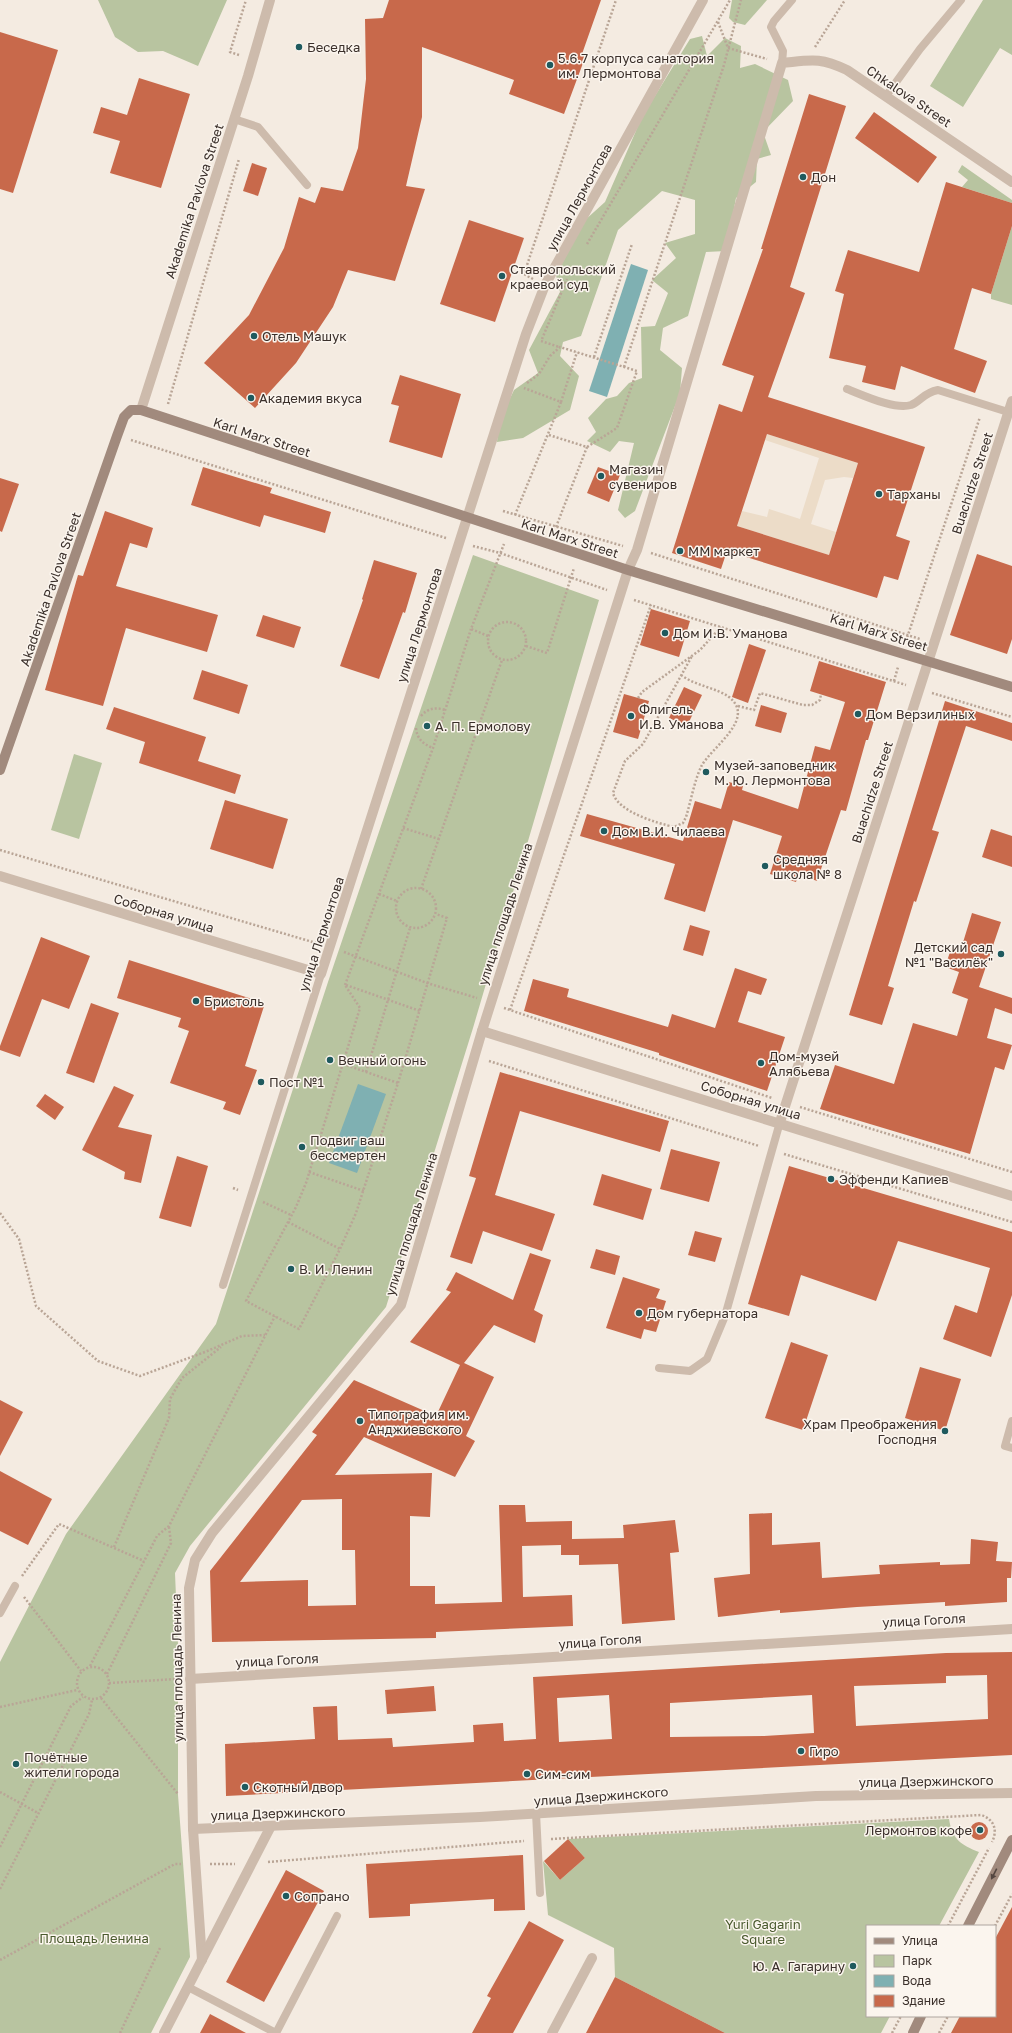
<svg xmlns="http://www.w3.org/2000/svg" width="1012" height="2033" viewBox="0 0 1012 2033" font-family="'Golos Text',sans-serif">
<rect width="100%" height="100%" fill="#f4ebe1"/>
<g fill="#b8c4a0">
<polygon points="98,0 227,0 198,66 163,51 138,52 115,37"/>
<polygon points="732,0 767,0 745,25 733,22 729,18"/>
<polygon points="983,0 1012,0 1012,55 1000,48 963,107 930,86"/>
<polygon points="702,36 707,56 725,38 741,46 740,68 755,64 788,80 793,101 763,132 771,155 757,159 756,182 736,198 726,251 706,252 688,316 663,328 660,350 682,368 680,393 635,511 625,518 618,510 634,443 619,441 610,452 587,441 596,432 588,418 606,399 617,396 629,383 642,378 641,327 655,326 668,293 652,280 676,258 665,243 695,234 695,200 662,191 618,230 581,336 563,342 560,356 579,376 570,410 523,438 497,442 499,422 514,390 538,373 529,350 560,292 556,275 584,221 605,202 642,117 690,39"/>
<polygon points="962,165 1012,200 1012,203 962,187 968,180 958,172"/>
<polygon points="1012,226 1012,305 991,299 991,294"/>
<polygon points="473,555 599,600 473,1028 386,1307 190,1546 175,1573 178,1645 178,1795 190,1957 151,2033 0,2033 0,1662 66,1534 216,1324 328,982"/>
<polygon points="74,754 102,763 79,839 51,830"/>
<path d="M 949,1819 C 952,1839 961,1845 979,1852 L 939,1926 L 867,1926 L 867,2016 L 890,2016 L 881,2033 L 725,2033 L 615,1977 L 614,1948 L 548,1915 L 543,1861 L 560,1880 L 585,1858 L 568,1839 Z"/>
</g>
<polygon fill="#ecdcc8" points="767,434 858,463 853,478 844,477 825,480 811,524 836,532 829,555 737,526 742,511 767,517 769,509 800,519 819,458 765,440"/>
<g fill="#7fb0b2">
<polygon points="631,264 648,270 607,397 589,391"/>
<polygon points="358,1084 386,1094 357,1173 329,1163"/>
</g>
<g fill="#c8694b" fill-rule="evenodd">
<polygon points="389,0 601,0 582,54 586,55 564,114 509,94 514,80 422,47 422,117 406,186 425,189 395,281 348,270 333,307 296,363 255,408 204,363 249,315 284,248 299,197 315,203 321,187 343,191 358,148 366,79 365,19 383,18"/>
<polygon points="0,32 58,50 13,193 0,189"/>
<polygon points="139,78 190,94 161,188 110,173 120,141 93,133 101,107 127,115"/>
<path d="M 809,94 L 846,106 L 790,287 L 805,293 L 768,397 L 925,447 L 896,536 L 910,541 L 898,580 L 884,576 L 877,598 L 727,551 L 721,569 L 672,553 L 719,404 L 742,412 L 754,376 L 722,365 L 763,249 L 761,249 ZM 767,434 L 858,463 L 829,555 L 737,526 Z"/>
<polygon points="874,112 937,157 918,183 855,138"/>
<polygon points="252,163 267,168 258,196 243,191"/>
<polygon points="946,182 1012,203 1012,226 991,294 972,288 954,349 987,361 975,393 901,366 895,390 862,382 866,366 829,358 844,294 835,291 848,250 919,272"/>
<polygon points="469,220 524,238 495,322 440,304"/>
<polygon points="400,375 461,394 442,458 389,442 399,406 391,404"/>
<polygon points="203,467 272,488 270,493 331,512 325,533 264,515 260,527 191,505"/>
<polygon points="598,467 620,475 609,502 587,493"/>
<polygon points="0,478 19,484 2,532 0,531"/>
<polygon points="105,511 153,528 147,548 130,543 116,586 218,615 207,652 126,628 103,706 45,690 78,575 83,576"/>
<polygon points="977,554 1012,566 1012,639 1007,654 950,635"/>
<polygon points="374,560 417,573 405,613 403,612 379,679 340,666 363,600 362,599"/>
<polygon points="651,609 690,621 679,657 640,645"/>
<polygon points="263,615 301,627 294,648 256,636"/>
<polygon points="749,644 766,650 748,703 732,697"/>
<polygon points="819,661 886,682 868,740 866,740 846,811 841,810 817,881 798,874 796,882 770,874 782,836 733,820 705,912 664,899 675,864 580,836 587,814 683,841 695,801 721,809 729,782 743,786 742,790 798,809 815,746 830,750 845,702 810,691"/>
<polygon points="202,670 248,685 239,714 193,699"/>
<polygon points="684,687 702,695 687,726 669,718"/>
<polygon points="624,694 649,701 638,739 613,732"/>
<polygon points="945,701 1012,723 1012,741 966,726 932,830 939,832 916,902 914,901 888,986 894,988 882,1025 849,1015"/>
<polygon points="761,705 787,713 781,733 755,726"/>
<polygon points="114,707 206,737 198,761 241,775 235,794 139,763 145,742 106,729"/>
<polygon points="225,800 288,819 273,869 210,849"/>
<polygon points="991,829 1012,836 1012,867 982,857"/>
<polygon points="972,913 1001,922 979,987 1012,998 1012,1014 995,1008 987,1038 1012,1045 1004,1070 995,1067 970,1154 820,1109 835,1065 894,1084 913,1023 957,1036 968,999 952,993 959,972 945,967 952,946 961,949"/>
<polygon points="690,925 710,931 703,956 683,950"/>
<polygon points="41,937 90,956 69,1009 42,999 20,1057 0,1050 0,1046"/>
<polygon points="129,960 265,1003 245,1066 257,1070 240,1115 223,1109 226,1102 170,1083 189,1031 178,1027 181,1018 117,998"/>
<polygon points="735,968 767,979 761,995 748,991 738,1022 785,1037 767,1091 659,1055 659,1053 524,1011 533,979 569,989 567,997 668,1027 672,1014 715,1028"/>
<polygon points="91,1003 119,1013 94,1083 66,1073"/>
<polygon points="500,1072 669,1121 660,1152 520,1111 495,1195 555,1214 542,1251 483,1231 472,1264 450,1257 476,1178 469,1176"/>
<polygon points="114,1086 134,1095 118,1127 152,1135 141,1183 124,1179 125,1172 82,1150"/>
<polygon points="45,1094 64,1107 55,1120 36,1106"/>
<polygon points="671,1149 720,1162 709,1202 660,1189"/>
<polygon points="177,1156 208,1166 191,1227 159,1218"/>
<polygon points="789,1166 1012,1232 1012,1295 991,1357 943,1339 955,1305 977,1313 990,1268 898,1241 876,1301 801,1275 789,1316 748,1304"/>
<polygon points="602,1174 652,1189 643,1220 593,1205"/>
<polygon points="695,1231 722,1238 715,1262 688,1255"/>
<polygon points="596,1249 620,1256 615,1275 590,1268"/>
<path d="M 530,1253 L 551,1260 L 534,1310 L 543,1315 L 535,1343 L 494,1325 L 464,1363 L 494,1377 L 466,1436 L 475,1441 L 455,1477 L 364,1437 L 335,1475 L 432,1473 L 430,1517 L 410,1516 L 410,1586 L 435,1586 L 435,1604 L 502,1602 L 499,1505 L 525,1505 L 526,1522 L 572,1521 L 572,1539 L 624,1538 L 623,1525 L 675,1520 L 679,1552 L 670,1553 L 675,1620 L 622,1624 L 618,1564 L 579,1565 L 579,1555 L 561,1555 L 561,1545 L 522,1546 L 523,1597 L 572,1595 L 573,1626 L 436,1632 L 436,1638 L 212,1642 L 210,1571 L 317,1435 L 312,1432 L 354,1380 L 436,1416 L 460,1365 L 410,1342 L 451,1292 L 446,1290 L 456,1272 L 513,1300 ZM 342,1499 L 342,1550 L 355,1550 L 356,1605 L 308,1606 L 308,1580 L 240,1582 L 302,1500 Z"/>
<polygon points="623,1277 660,1289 656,1298 666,1301 656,1332 644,1329 641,1339 606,1328"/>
<polygon points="791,1342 828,1355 803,1430 765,1418"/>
<polygon points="920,1367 961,1379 945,1431 905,1418"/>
<polygon points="0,1400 23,1412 0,1456"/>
<polygon points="0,1471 52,1499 28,1545 0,1531"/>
<polygon points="772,1513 772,1545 820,1542 822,1578 880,1574 879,1565 940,1562 940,1565 970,1564 971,1539 998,1542 996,1561 1012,1562 1011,1578 1007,1578 1007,1602 945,1606 945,1602 857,1607 780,1613 780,1610 718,1617 714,1578 750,1574 749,1514"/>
<path d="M 1012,1652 L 1012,1755 L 226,1796 L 225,1744 L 315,1739 L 313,1707 L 337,1706 L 338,1740 L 392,1738 L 393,1747 L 474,1742 L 473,1725 L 503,1723 L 504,1741 L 536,1739 L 533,1677 L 946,1653 ZM 987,1675 L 988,1719 L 856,1726 L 854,1686 L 946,1683 L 946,1676 ZM 609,1695 L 612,1739 L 559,1742 L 557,1698 ZM 812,1695 L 814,1733 L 764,1736 L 670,1737 L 670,1703 Z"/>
<polygon points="434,1686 436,1711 387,1714 385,1690"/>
<circle cx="979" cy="1831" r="9"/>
<polygon points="568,1839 585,1858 560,1880 544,1861"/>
<polygon points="523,1855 525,1910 494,1911 494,1899 410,1904 410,1916 369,1918 366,1864"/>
<polygon points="286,1870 324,1891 264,2002 226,1982"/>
<polygon points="1012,1907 1012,2033 951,2033 960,2016 995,2016 995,1939"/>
<polygon points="529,1921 564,1940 513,2033 472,2033 491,1998 487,1996"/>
<polygon points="615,1977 725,2033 586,2033"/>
<polygon points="210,2014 246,2033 200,2033"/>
</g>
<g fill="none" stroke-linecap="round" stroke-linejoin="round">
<g stroke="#b9a596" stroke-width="2.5" stroke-dasharray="2 2" stroke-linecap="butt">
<polyline points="718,22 728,48 767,59"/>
<polyline points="815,47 845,0"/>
<polyline points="239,55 230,52 246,0"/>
<polyline points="587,244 730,0"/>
<polyline points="533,279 524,274 616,0"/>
<polyline points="542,339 567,279"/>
<polyline points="541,341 559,347"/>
<polyline points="594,357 632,244"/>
<polyline points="624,367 724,65 741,0"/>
<polyline points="527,383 539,374 550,356 560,347 637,371 617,428 587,447 549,435"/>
<polyline points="561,402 577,352"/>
<polyline points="168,404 239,159"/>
<polyline points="131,440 446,538"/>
<polyline points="503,511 623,546"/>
<polyline points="515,515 561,402 524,388"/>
<polyline points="556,527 587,447"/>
<polyline points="473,546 500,553 607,590"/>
<polyline points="651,553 920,639"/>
<polyline points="634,600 906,685"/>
<circle cx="507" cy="641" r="19"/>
<polyline points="488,636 471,629 504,544"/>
<polyline points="906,641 980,417"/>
<polyline points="526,646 547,653 574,568"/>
<path d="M 681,675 C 696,686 717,688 729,697 C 757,719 711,747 701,767 C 694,782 691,801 686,817 L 683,823 L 674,827 C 657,823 618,812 613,793 L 625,761 L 643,744 L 692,656"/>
<polyline points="894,681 898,667"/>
<polyline points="932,693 1012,717"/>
<polyline points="638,698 642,692 700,650 721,627"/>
<polyline points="738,706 754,710 760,693 803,705 812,705 820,700 821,694"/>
<path d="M 421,716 C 428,708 436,707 445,710"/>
<path d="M 416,728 C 417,739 423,744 433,748"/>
<polyline points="403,828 439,839"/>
<polyline points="0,850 316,943"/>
<circle cx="416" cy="908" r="20"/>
<polyline points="421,889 502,660"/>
<polyline points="379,894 397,901"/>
<polyline points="344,952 427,983 477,998"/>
<polyline points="345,985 433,748 471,629"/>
<polyline points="346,985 420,1011"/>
<polyline points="504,1008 772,1098"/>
<polyline points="510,1010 651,605"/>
<polyline points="489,1061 759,1146"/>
<polyline points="343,1064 398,1083 356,1213 340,1249 299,1329 246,1301 296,1207 306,1183 360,1008 345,985"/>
<polyline points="366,1072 410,928"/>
<polyline points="398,1083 447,918 436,914"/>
<polyline points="800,1107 1012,1172"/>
<polyline points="784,1154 1012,1222"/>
<polyline points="309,1172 364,1191"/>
<polyline points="233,1188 238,1190"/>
<polyline points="263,1202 291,1215"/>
<polyline points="0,1213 19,1239 36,1306 98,1361 140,1376 205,1352 242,1336 265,1335"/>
<polyline points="288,1222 340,1249"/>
<polyline points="114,1547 169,1418 170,1399 182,1378 221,1347"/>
<polyline points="22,1576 59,1524 144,1561"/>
<polyline points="24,1597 81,1671"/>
<polyline points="90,1666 157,1536 169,1526 275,1316"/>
<circle cx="93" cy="1683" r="16"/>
<polyline points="107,1674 171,1543 169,1527"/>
<polyline points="109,1683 177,1679"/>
<polyline points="101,1698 178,1794"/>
<polyline points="0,1707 77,1690"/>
<polyline points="0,1792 38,1813"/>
<path d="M 551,1839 L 981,1815 C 994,1819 998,1830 992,1842"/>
<polyline points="0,1847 71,1706 83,1697"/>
<polyline points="268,1862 524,1841"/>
<polyline points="210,1864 235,1864"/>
<polyline points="0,1889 89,1714 92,1700"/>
<polyline points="948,1926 989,1848"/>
<polyline points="995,1926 1012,1894"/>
<polyline points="0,1960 175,1864 181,1864"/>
<polyline points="120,2033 160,1948"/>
<polyline points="892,2033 901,2016"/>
<polyline points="939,2033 948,2016"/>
</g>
<g stroke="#cdbbac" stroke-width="8">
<polyline points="782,63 783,51 771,27 774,21 792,0"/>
<polyline points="886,96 920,49 961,0"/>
<polyline points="234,119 258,127 307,185"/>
<path d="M 847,389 C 863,395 894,410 911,405 C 921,401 923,393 938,390 L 1008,412"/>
<polyline points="223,1285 321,974"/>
<polyline points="659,1368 690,1371 707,1359 725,1316 780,1122"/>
<polyline points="1012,1421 1005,1446 1012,1448"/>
<polyline points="0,1613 15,1586"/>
<polyline points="536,1813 540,1893"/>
<polyline points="188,1987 276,2033"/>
<polyline points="276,2033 337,1916"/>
</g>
<g stroke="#cdbbac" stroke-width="10">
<polyline points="141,410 248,76 270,0"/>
<polyline points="0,876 321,974 526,334 545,285 703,0"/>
<polyline points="482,1031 1012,1196"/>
<polyline points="780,1122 1012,401"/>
<polyline points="190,1679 1012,1629"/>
<polyline points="193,1829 480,1817 816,1796 1012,1793"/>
<path d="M 202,1960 L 193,1829 L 189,1588 L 195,1560 L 212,1533 L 401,1305 L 482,1031 L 628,570 L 637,550 L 782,63 C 812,60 819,57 847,70 L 1012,182"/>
<polyline points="164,2033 271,1826"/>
<polyline points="552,2033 592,1958"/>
</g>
<g stroke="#a18a7d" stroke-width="10">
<polyline points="0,770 117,436 124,417 131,410 141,410 628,570 1012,687"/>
<polyline points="968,1926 1012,1840"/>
<polyline points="913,2033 921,2016"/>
</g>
</g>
<defs><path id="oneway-solid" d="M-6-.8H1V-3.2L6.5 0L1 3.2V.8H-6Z"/></defs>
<use fill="#544640" href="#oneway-solid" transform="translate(994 1874) rotate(117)"/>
<g fill="#1f5a5e" stroke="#fbf5ee" stroke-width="1.5">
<circle cx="299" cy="47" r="4"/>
<circle cx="550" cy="65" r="4"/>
<circle cx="803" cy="177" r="4"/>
<circle cx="502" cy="276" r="4"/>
<circle cx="254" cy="336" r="4"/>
<circle cx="251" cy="398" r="4"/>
<circle cx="601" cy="476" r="4"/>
<circle cx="879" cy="494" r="4"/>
<circle cx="680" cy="551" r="4"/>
<circle cx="665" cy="633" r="4"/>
<circle cx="858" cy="714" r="4"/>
<circle cx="631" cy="716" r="4"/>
<circle cx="427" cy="726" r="4"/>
<circle cx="706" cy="772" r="4"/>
<circle cx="604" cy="831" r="4"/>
<circle cx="765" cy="866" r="4"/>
<circle cx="1001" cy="954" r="4"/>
<circle cx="196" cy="1001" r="4"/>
<circle cx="330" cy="1060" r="4"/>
<circle cx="761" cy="1063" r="4"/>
<circle cx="261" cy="1082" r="4"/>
<circle cx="302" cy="1147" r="4"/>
<circle cx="831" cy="1179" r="4"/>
<circle cx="291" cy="1269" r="4"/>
<circle cx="639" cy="1313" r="4"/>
<circle cx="360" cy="1421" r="4"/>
<circle cx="945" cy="1431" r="4"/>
<circle cx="801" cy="1751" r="4"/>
<circle cx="16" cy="1764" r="4"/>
<circle cx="527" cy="1774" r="4"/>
<circle cx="245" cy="1787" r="4"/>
<circle cx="980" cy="1830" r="4"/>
<circle cx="286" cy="1896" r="4"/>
<circle cx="853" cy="1966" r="4"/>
</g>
<g text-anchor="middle" stroke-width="3" stroke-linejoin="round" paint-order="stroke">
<g font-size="13" fill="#3b302b" stroke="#fbf5ee" text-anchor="start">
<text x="307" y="52">Беседка</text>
<text x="558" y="63">5.6.7 корпуса санатория<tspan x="558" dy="15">им. Лермонтова</tspan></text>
<text x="811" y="182">Дон</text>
<text x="510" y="274">Ставропольский<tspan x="510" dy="15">краевой суд</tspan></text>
<text x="262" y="341">Отель Машук</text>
<text x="259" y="403">Академия вкуса</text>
<text x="609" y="474">Магазин<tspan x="609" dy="15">сувениров</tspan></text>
<text x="887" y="499">Тарханы</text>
<text x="688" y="556">ММ маркет</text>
<text x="673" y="638">Дом И.В. Уманова</text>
<text x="639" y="714">Флигель<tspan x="639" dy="15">И.В. Уманова</tspan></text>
<text x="866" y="719">Дом Верзилиных</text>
<text x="435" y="731">А. П. Ермолову</text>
<text x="714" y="770">Музей-заповедник<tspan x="714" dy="15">М. Ю. Лермонтова</tspan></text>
<text x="612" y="836">Дом В.И. Чилаева</text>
<text x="773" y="864">Средняя<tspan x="773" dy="15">школа № 8</tspan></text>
<text x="993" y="952" text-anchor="end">Детский сад<tspan x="993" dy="15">№1 "Василёк"</tspan></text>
<text x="204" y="1006">Бристоль</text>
<text x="769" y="1061">Дом-музей<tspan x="769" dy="15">Алябьева</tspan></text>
<text x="338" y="1065">Вечный огонь</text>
<text x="269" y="1087">Пост №1</text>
<text x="310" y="1145">Подвиг ваш<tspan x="310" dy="15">бессмертен</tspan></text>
<text x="839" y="1184">Эффенди Капиев</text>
<text x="299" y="1274">В. И. Ленин</text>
<text x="647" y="1318">Дом губернатора</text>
<text x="368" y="1419">Типография им.<tspan x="368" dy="15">Анджиевского</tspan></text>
<text x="937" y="1429" text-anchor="end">Храм Преображения<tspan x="937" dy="15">Господня</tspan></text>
<text x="809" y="1756">Гиро</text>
<text x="24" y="1762">Почётные<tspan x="24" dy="15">жители города</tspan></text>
<text x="535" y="1779">Сим-сим</text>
<text x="253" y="1792">Скотный двор</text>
<text x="972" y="1835" text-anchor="end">Лермонтов кофе</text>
<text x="294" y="1901">Сопрано</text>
<text x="845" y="1971" text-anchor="end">Ю. А. Гагарину</text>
</g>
<g font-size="13" fill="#3b302b" stroke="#fbf5ee">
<text transform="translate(909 96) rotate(34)" y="5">Chkalova Street</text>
<text transform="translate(579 197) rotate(-61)" y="5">улица Лермонтова</text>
<text transform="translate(194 201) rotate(-72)" y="5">Akademika Pavlova Street</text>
<text transform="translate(262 437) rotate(18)" y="5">Karl Marx Street</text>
<text transform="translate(972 483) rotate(-72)" y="5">Buachidze Street</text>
<text transform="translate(570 538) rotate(18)" y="5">Karl Marx Street</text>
<text transform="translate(50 589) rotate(-71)" y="5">Akademika Pavlova Street</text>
<text transform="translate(419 625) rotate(-72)" y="5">улица Лермонтова</text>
<text transform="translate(879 632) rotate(17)" y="5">Karl Marx Street</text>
<text transform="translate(872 792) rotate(-72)" y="5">Buachidze Street</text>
<text transform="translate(164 913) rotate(17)" y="5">Соборная улица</text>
<text transform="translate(505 914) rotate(-72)" y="5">улица площадь Ленина</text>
<text transform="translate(321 934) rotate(-72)" y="5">улица Лермонтова</text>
<text transform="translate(751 1100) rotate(17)" y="5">Соборная улица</text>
<text transform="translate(411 1224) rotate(-73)" y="5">улица площадь Ленина</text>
<text transform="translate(924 1620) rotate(-3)" y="5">улица Гоголя</text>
<text transform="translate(600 1641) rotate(-4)" y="5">улица Гоголя</text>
<text transform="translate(277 1660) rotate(-3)" y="5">улица Гоголя</text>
<text transform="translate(177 1668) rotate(-91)" y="5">улица площадь Ленина</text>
<text transform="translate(926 1781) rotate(-1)" y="5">улица Дзержинского</text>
<text transform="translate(601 1796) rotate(-4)" y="5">улица Дзержинского</text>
<text transform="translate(278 1813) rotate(-2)" y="5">улица Дзержинского</text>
</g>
<g font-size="13" fill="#4a5a2e" stroke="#fbf5ee">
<text x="763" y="1929">Yuri Gagarin<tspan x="763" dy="15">Square</tspan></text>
<text x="94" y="1943">Площадь Ленина</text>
</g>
</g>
<rect x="866" y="1925" width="130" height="92" fill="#fbf5ee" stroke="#aea6a0"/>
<rect x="874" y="1938" width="20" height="6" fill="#a18a7d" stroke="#aea6a0"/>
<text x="902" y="1945" font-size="12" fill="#3b302b">Улица</text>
<rect x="874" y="1955" width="20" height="12" fill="#b8c4a0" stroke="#aea6a0"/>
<text x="902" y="1965" font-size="12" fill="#3b302b">Парк</text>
<rect x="874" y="1975" width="20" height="12" fill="#7fb0b2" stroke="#aea6a0"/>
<text x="902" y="1985" font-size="12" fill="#3b302b">Вода</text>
<rect x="874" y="1995" width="20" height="12" fill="#c8694b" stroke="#aea6a0"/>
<text x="902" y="2005" font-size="12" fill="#3b302b">Здание</text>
</svg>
